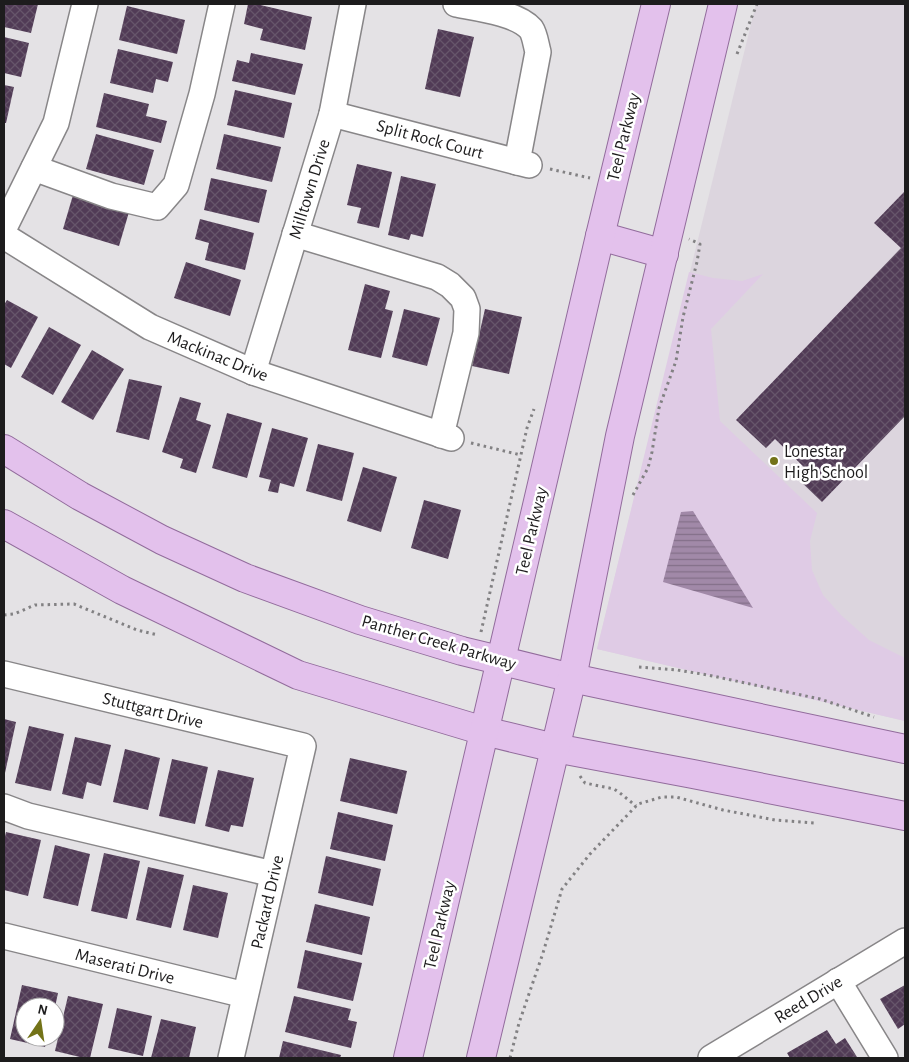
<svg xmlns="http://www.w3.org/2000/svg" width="909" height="1062" viewBox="0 0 909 1062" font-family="'Alegreya Sans',sans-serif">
<defs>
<pattern id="water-rules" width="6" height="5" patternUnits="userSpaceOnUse" patternTransform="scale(1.25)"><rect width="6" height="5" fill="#a189a8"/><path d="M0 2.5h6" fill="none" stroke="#836f88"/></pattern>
<pattern id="building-cross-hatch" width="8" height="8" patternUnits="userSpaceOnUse" patternTransform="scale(1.25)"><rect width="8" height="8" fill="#513b56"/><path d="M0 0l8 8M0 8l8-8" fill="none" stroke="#66556a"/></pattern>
</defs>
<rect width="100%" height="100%" fill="#e4e2e5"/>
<polygon fill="#dcd5de" points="756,4 905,4 905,721 597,649"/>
<polygon fill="#dfcbe5" points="689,272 713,278 742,281 763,274 711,329 720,421 817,513 810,541 812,570 823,595 841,615 869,640 905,658 905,721 597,649"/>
<polygon fill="url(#water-rules)" points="693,511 753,608 663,582 681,512"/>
<g fill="url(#building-cross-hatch)">
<polygon points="4,4 38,4 31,33 4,27"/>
<polygon points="248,4 256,4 312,17 305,50 260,40 263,29 244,24"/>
<polygon points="127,6 185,20 177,54 119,40"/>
<polygon points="438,29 474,37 460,97 425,89"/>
<polygon points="4,37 29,43 21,77 4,73"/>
<polygon points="118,49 173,62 168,82 156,79 153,93 110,83"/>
<polygon points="251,53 303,64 295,95 232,81 237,60 249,63"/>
<polygon points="4,85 14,87 6,123 4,123"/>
<polygon points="235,90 292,103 284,138 227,125"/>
<polygon points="104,93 149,104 146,116 167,121 161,143 96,127"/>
<polygon points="96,134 154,150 144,185 86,169"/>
<polygon points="224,134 281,147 272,182 216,169"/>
<polygon points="357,164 392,172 379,228 357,223 361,208 347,205"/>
<polygon points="401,176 436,184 423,237 411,234 409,240 388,235"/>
<polygon points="211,178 267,190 259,223 204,210"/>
<polygon points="905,191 905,416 822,502 797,478 806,469 775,439 766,448 736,420 901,248 874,223"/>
<polygon points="73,195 129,212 119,246 63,229"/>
<polygon points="200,219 254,233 245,270 205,260 209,243 195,239"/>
<polygon points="186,262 241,280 230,316 174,298"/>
<polygon points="365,284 390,291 385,309 393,311 381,358 348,350"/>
<polygon points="7,300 38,317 11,368 4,364 4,305"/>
<polygon points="404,309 440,318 427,366 392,357"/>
<polygon points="485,309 522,317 509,374 472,366"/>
<polygon points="49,327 81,345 53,395 21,377"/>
<polygon points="92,350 124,369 93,420 61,402"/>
<polygon points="129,379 162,386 149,440 116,432"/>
<polygon points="180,397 201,403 196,420 211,425 196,473 180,468 183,459 162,452"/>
<polygon points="227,413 262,423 247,478 212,468"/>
<polygon points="272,428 308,438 294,487 280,483 278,493 268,491 271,480 259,477"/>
<polygon points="318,444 354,453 342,501 306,491"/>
<polygon points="363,467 397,477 381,532 347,521"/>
<polygon points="424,500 461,510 448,559 411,548"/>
<polygon points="4,719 16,722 5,773 4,772"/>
<polygon points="29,726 64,734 51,791 15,783"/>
<polygon points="75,737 111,745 101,786 87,782 83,799 62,794"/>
<polygon points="125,749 160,758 148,810 113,802"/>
<polygon points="350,758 407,771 397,814 340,801"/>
<polygon points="172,759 208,767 195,824 159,816"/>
<polygon points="218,770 254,778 243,827 231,825 229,832 205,826"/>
<polygon points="338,812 393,825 385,861 330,849"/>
<polygon points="6,832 41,840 28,896 4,890 4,840"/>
<polygon points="55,845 90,854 78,906 43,898"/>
<polygon points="104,853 140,861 127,919 91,911"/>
<polygon points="326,856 381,869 373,906 318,893"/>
<polygon points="148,867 184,875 171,928 136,920"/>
<polygon points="193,885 228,893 218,938 183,930"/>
<polygon points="315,904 370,917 362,955 306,942"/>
<polygon points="305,950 362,963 353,1001 297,988"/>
<polygon points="22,985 58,993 55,1007 25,1007 25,1037 48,1037 45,1047 10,1039"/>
<polygon points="905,985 905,1024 898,1029 880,999"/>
<polygon points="68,996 103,1004 90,1058 84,1058 55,1051"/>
<polygon points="294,996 351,1009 348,1020 357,1022 351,1048 285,1032"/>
<polygon points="117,1008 152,1016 143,1056 108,1048"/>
<polygon points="161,1019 196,1027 189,1058 151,1058"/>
<polygon points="827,1030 836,1044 845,1038 857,1057 854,1058 790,1058 787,1053"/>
<polygon points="283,1041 341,1055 340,1058 279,1058"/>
</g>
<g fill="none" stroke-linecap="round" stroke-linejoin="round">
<g stroke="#888688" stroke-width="28">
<g id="minor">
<path d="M 456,4 C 477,8 517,13 531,29 C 535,35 536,45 538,52 L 517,162"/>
<polyline points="332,114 529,165"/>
<polyline points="34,168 111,196 157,207 176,185 202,94 222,4"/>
<polyline points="4,228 56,123 85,4"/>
<polyline points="295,234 437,277 450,285 463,298 467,309 466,333 441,435"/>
<polyline points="4,236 150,327 253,372 451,438"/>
<polyline points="253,372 332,114 353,4"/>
<polyline points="4,674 303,746 231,1058"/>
<polyline points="4,807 28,816 273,874"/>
<polyline points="4,936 245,995"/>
<polyline points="838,981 885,1058"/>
<polyline points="711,1058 905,941"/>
</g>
</g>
<g stroke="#926c9c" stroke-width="30">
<g id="major">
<polyline points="600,236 664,254"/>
<polyline points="4,449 80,496 162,540 245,578 360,620 462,651 572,678 905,749"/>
<polyline points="4,524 122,590 298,675 484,731 555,748 693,774 905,816"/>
<polyline points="408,1058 600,236 656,4"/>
<polyline points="481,1058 572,678 620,436 723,4"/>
</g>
</g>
<g stroke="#828183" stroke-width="3" stroke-dasharray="2.5 4" stroke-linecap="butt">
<polyline points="737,54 757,4"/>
<polyline points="550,169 590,178"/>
<polyline points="471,443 521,455"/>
<polyline points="633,495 648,468 652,452 659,408 676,361 683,317 697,262 700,244 689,239"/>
<polyline points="4,615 14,614 35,605 74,604 137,630 158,635"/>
<polyline points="481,632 527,428 534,409"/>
<polyline points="639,667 677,670 708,675 820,699 874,717"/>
<polyline points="580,776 585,783 614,789 620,793 636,806"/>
<polyline points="510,1058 519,1023 543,953 562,889 590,854 638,804 662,797 676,797 723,810 775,820 815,823"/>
</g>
<use href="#minor" stroke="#fff" stroke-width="25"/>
<use href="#major" stroke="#e3c1ec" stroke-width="28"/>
</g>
<circle fill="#737318" stroke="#fff" stroke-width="2" cx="774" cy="461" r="5"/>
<g text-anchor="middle" stroke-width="5" stroke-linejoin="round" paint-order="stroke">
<g font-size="18" fill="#1d1c1d" stroke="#fff">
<text transform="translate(623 137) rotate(-76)" y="6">Teel Parkway</text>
<text transform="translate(430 139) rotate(15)" y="6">Split Rock Court</text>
<text transform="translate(309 189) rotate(-73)" y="6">Milltown Drive</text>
<text transform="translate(218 356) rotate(22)" y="6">Mackinac Drive</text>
<text transform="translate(531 531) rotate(-77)" y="6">Teel Parkway</text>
<text transform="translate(439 642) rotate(16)" y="6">Panther Creek Parkway</text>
<text transform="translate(153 710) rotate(14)" y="6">Stuttgart Drive</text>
<text transform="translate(267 902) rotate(-77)" y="6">Packard Drive</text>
<text transform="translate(439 925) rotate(-77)" y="6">Teel Parkway</text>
<text transform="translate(125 966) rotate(14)" y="6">Maserati Drive</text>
<text transform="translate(808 999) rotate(-31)" y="6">Reed Drive</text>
</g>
<g font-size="18" fill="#1d1c1d" stroke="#fff" text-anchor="start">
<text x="784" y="457">Lonestar<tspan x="784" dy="21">High School</tspan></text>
</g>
</g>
<rect width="909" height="1062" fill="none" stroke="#1d1c1d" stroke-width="10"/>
<g transform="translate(40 1022) rotate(13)"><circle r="24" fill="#ffffff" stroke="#a5a4a5"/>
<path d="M0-4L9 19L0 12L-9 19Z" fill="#737318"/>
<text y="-8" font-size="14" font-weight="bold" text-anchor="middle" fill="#1d1c1d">N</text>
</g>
</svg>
